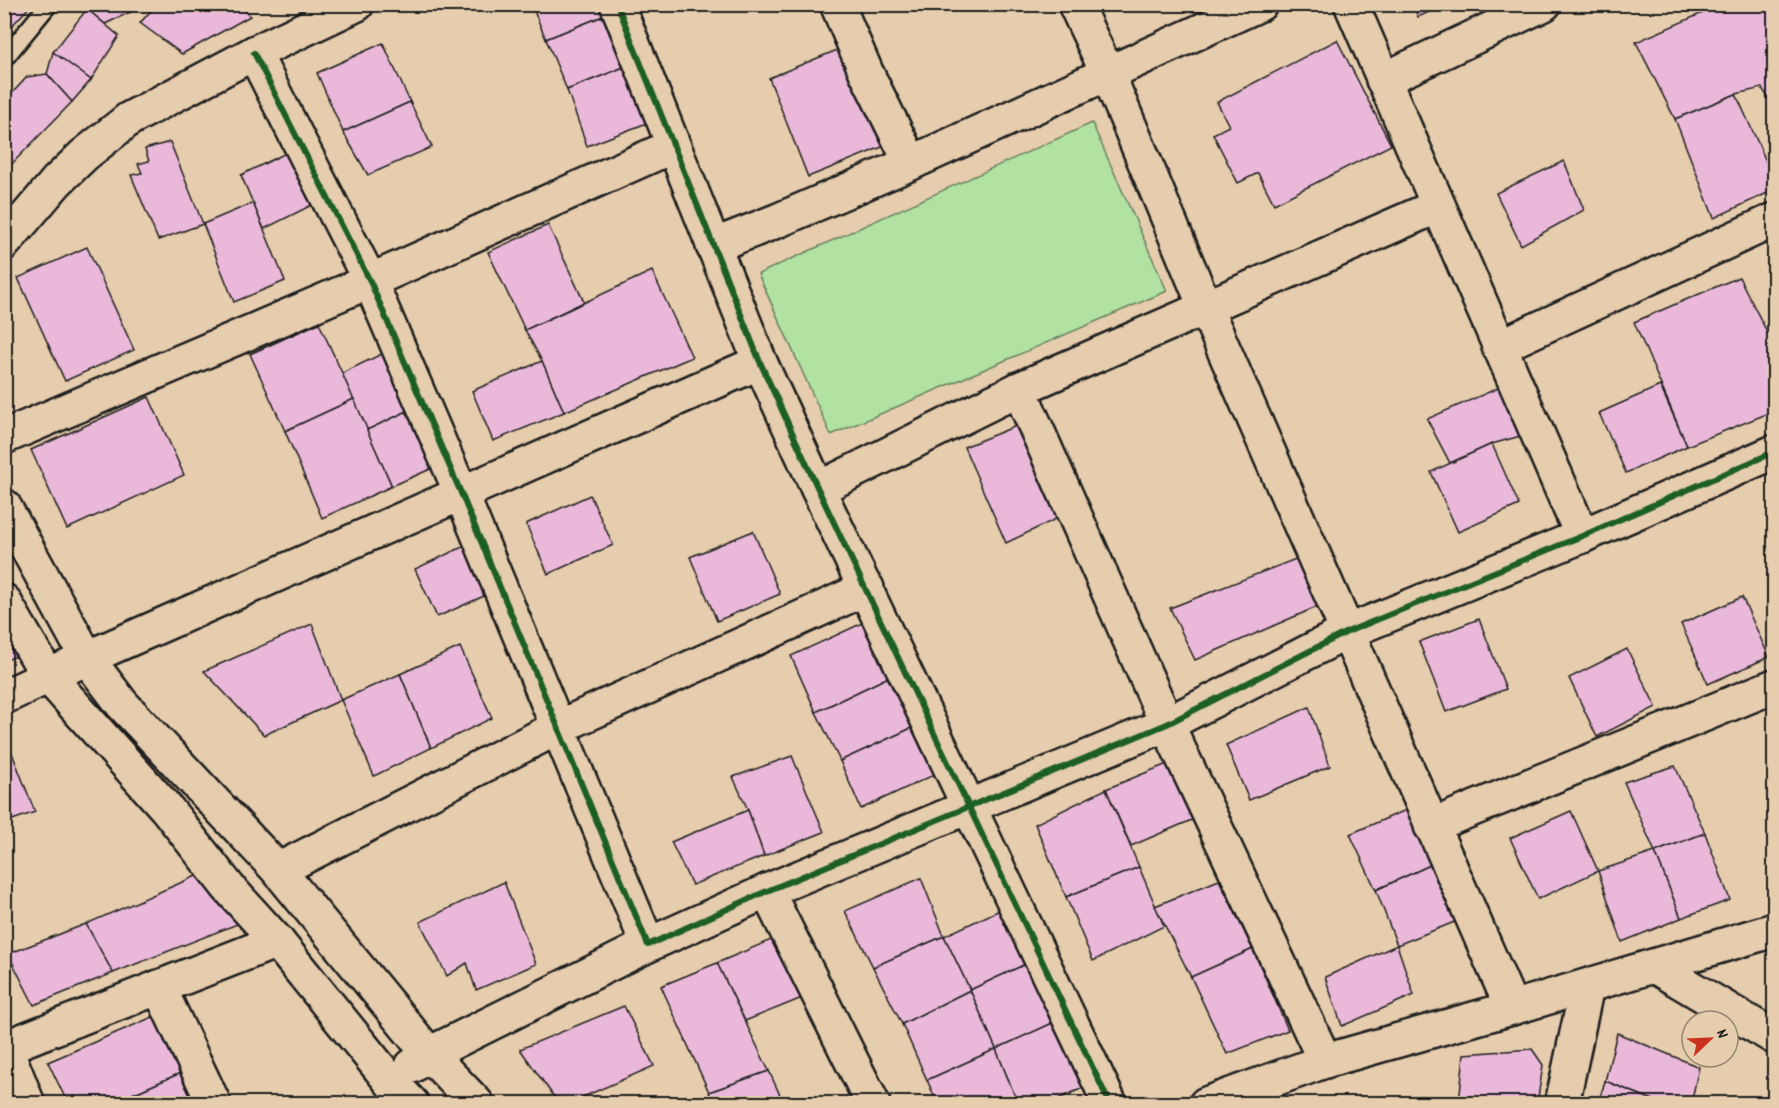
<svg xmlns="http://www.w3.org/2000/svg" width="1779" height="1108" viewBox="0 0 1779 1108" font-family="Dekko,sans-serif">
<rect width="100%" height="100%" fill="#e6cdae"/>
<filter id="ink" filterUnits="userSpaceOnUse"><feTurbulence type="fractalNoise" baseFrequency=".0167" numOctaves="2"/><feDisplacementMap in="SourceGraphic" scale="12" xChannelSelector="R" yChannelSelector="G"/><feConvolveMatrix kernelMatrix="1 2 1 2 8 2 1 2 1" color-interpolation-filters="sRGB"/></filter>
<g filter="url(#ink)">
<polygon fill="#b1e2a2" stroke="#667f5f" stroke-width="1.5" points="1092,123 1167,291 831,435 758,274"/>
<g fill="#eab9da" stroke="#1c1c1c" stroke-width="1.5">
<polygon points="4,4 32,4 7,31 4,29"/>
<polygon points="81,4 147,4 105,24"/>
<polygon points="157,4 240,4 250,16 182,54 140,23"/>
<polygon points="531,4 604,4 608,14 546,39"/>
<polygon points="1413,4 1447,4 1418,17"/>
<polygon points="1723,4 1774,4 1774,104 1773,105 1762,88 1736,94 1675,119 1636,42"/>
<polygon points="87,9 119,36 91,80 53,52"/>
<polygon points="608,14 629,65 567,90 546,39"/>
<polygon points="1337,40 1391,145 1274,204 1258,173 1238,183 1213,134 1229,126 1217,102"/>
<polygon points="383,43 410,102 343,132 317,73"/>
<polygon points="847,46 887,145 808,177 769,78"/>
<polygon points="53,52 91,80 72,102 47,74"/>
<polygon points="629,65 652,121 587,146 567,90"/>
<polygon points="47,74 72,102 4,172 4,102 27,77"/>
<polygon points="1736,94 1774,179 1774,190 1714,218 1675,119"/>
<polygon points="410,102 432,147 368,175 343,132"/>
<polygon points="170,142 203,224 158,240 131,175 142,173 138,164 149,161 145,149"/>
<polygon points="294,149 320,201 264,229 241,175"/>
<polygon points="1564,161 1584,210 1521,245 1496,193"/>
<polygon points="253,203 285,281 234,302 203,224"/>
<polygon points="548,225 584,302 525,330 488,252"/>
<polygon points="87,247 134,350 65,381 18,278"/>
<polygon points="652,271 692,357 564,412 542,361 525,330"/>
<polygon points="1739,277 1774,346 1774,411 1687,446 1634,322"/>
<polygon points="319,323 354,399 285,431 250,354"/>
<polygon points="390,350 418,406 367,430 342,373"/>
<polygon points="542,361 564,412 493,441 472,391"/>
<polygon points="1505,385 1524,435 1492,444 1450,463 1427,419"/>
<polygon points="1660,386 1687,446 1626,473 1599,413"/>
<polygon points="149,397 184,475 67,529 31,450"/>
<polygon points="354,399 392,486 322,518 285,431"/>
<polygon points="418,406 444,463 392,486 367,430"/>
<polygon points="1016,426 1058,518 1006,543 964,447"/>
<polygon points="1492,444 1519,505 1458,532 1431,472"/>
<polygon points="590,495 613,545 548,574 526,524"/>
<polygon points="753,531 780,594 717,621 690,557"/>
<polygon points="471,543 493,592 437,617 415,569"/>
<polygon points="1301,557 1321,605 1195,660 1170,608"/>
<polygon points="1742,597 1769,657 1708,684 1681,624"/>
<polygon points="4,614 27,652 4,661"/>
<polygon points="1479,619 1506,689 1446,712 1419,642"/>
<polygon points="869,620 895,674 816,712 791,656"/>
<polygon points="312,624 341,700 264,735 204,671"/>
<polygon points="460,647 492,718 431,748 400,674"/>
<polygon points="1627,649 1656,707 1597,737 1569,678"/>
<polygon points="400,674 431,748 374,776 341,700"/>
<polygon points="895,674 918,725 840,761 816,712"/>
<polygon points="1309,707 1330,766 1249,800 1226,745"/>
<polygon points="918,725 940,772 861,809 840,761"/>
<polygon points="10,748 35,812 4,823 4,750"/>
<polygon points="792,756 824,832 764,856 748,810 733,777"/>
<polygon points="1172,762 1194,819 1131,846 1106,789"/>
<polygon points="1675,766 1705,833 1655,852 1624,782"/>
<polygon points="1106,789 1139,867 1066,897 1035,824"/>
<polygon points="1413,807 1439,861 1376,890 1350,834"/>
<polygon points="748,810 764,856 692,885 671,842"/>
<polygon points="1571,811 1598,871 1538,899 1510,838"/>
<polygon points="1705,833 1730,900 1681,918 1655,852"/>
<polygon points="1655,852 1681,918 1622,942 1598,871"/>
<polygon points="1439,861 1462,919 1397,945 1376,890"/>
<polygon points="1139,867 1164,926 1093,961 1066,897"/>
<polygon points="203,873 240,923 113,973 86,924"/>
<polygon points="921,878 944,936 873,967 845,911"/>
<polygon points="1219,880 1253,949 1191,977 1155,906"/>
<polygon points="504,882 536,964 476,990 467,963 447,976 420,922"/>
<polygon points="1002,909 1028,963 970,990 944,936"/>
<polygon points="86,924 113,973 34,1005 8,954"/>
<polygon points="944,936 970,990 902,1024 873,967"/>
<polygon points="778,937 807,996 745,1021 717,963"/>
<polygon points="1397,945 1414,995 1342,1026 1325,977"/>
<polygon points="1253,949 1288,1030 1227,1054 1191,977"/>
<polygon points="717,963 769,1071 709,1092 661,986"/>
<polygon points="1028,963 1057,1021 996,1049 970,990"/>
<polygon points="970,990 996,1049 927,1080 902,1024"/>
<polygon points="624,1006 654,1066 567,1104 559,1104 520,1049"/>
<polygon points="155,1016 183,1072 110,1104 68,1104 48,1062"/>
<polygon points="1057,1021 1085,1087 1047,1104 1018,1104 996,1049"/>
<polygon points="1617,1033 1699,1067 1691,1104 1663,1104 1605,1081"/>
<polygon points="996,1049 1018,1104 938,1104 927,1080"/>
<polygon points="1532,1049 1543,1065 1537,1104 1459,1104 1464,1054"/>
<polygon points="769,1071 784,1104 714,1104 709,1092"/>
<polygon points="183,1072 197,1104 110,1104"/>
<polygon points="1605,1081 1663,1104 1598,1104"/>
</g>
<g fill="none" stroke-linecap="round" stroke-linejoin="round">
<g stroke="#1c1c1c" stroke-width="21">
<polyline id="service" points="4,59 49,4"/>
</g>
<g stroke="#1c1c1c" stroke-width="38">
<g id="minor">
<polyline points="617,4 760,362 818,489 1110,1104"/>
<polyline points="837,4 866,72 911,163 1260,4"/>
<polyline points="1075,4 1108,74 1206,309 1512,1008"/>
<polyline points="1351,4 1582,536"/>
<polyline points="254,53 370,281 461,493 648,945 767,891 1167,724 1347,632 1582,536 1774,452"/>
<polyline points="1383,80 1544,4"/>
<polyline points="4,243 57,181 84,155 129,119 254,53 357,4"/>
<polyline points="713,246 779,220 911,163"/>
<polyline points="1499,347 1774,220"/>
<polyline points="1019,389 1167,724 1325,1061"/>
<polyline points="4,437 370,281 673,146"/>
<polyline points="818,489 1019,389 1438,206"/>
<polyline points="4,506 87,658 122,704 278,870 429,1054 477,1104"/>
<polyline points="4,601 48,676 167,809 228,887 277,941 391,1082 412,1104"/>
<polyline points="4,697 87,658 760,362"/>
<polyline points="1431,826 1774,686"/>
<polyline points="278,870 559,727 867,588"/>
<polyline points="767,891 873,1104"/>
<polyline points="1654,966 1774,1037"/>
<polyline points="159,987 214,1104"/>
<polyline points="4,1044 28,1104"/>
<polyline points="6,1047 277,941"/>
<polyline points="412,1066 429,1054 648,945"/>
<polyline points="1206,1104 1325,1061 1512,1008 1774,930"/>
<polyline points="1562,1104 1587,986"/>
</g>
</g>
<use href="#service" stroke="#e6cdae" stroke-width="16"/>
<use href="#minor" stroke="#e6cdae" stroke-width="33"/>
<g stroke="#e6cdae" stroke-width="10">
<g id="cycleway">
<polyline points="617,4 760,362 818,489 1110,1104"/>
<polyline points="254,53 370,281 461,493 648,945 767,891 1167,724 1347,632 1582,536 1774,452"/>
</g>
</g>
<use href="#cycleway" stroke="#1b5e20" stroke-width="6"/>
</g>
</g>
<rect width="1779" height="1108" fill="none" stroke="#e6cdae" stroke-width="24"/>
<rect x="12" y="12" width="1755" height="1084" fill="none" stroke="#1c1c1c" stroke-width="2" filter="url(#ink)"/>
<g transform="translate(1710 1039) rotate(67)"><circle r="28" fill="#e6cdae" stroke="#958674" stroke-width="1.5"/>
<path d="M0-4.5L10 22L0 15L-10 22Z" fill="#c8321e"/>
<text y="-9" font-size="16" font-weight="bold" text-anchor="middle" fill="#1c1c1c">N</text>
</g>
</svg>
